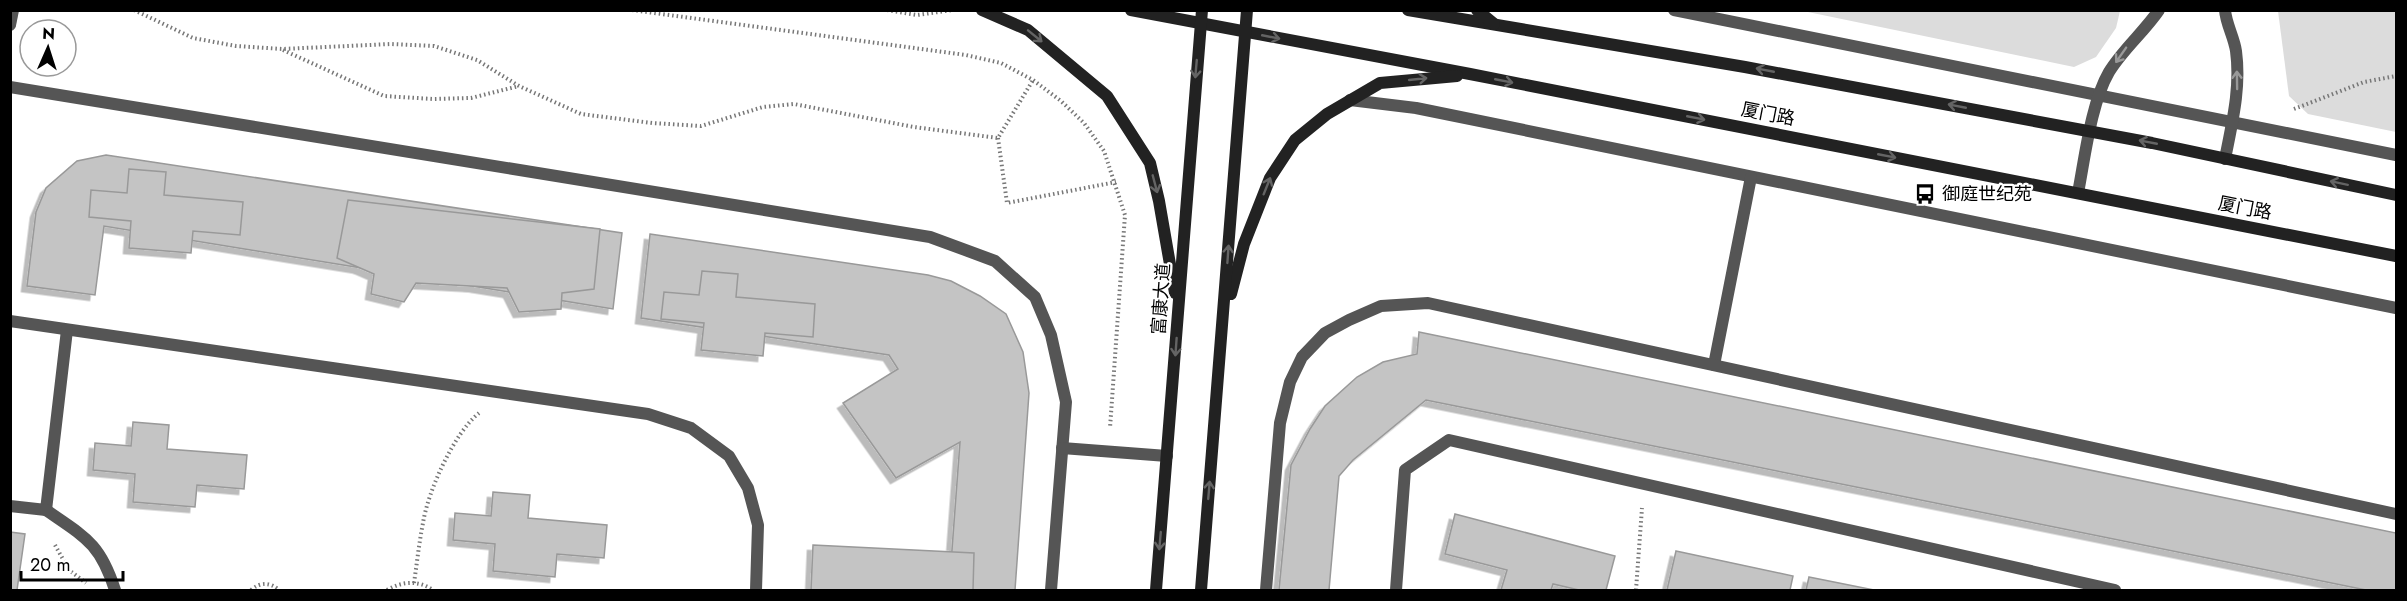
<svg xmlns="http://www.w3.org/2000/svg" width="2407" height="601" viewBox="0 0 2407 601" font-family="Jost,'Noto Sans SC',sans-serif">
<defs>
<filter id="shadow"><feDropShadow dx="-5.5" dy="5.5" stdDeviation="0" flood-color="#0004"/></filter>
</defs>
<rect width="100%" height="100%" fill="#fff"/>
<g fill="#dcdcdc">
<polygon points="1803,11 2120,11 2116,28 2096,57 2074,67"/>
<polygon points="2278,11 2396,11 2396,132 2308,114 2289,96"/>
</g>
<g fill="#c4c4c4" stroke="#999" stroke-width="1.5" filter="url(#shadow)">
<polygon points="106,155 622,233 613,309 104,226 95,295 27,286 36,212 46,188 77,161"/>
<polygon points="129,169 166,172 164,195 243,202 240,235 193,231 191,253 129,248 131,221 89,217 91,190 127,193"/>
<polygon points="348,200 600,229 594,289 562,293 561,309 519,312 507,288 416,283 404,302 371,294 374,274 337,258"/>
<polygon points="650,234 928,275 951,281 980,296 1006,314 1023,352 1029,393 1015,590 949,590 960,442 896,478 843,403 898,369 889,355 641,318"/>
<polygon points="702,271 738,274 736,297 815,304 813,337 765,333 763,356 701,350 704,323 661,319 664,292 699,295"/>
<polygon points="1419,332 2396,533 2396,590 2366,590 1426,400 1353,460 1339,476 1329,590 1279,590 1291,465 1310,429 1325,406 1357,377 1383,362 1417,354"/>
<polygon points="133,422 169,425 167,449 247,455 244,489 197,485 195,507 133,502 135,474 93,470 95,443 131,446"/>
<polygon points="493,492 530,495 528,518 607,525 604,558 557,554 555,577 493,571 495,544 453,540 455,513 491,516"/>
<polygon points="1455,514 1615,556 1606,590 1579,590 1553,584 1551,590 1501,590 1507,570 1445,554"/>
<polygon points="10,532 25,534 17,590 10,590"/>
<polygon points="813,545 974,553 973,590 811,590"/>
<polygon points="1676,551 1793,576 1790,590 1667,590"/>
<polygon points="1809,577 1874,590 1806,590"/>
</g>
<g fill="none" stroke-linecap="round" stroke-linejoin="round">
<g stroke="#777" stroke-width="4" stroke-dasharray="1.5 3" stroke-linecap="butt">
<polyline points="134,10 193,38 236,46 282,49 391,44 434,46 477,60 519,86 581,114 652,123 701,126 763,107 794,104 914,127 998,138 1033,80"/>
<polyline points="632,10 966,55 1001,63 1033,80 1061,101 1084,123 1104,151 1125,215 1110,428"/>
<polyline points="887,10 917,15 953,10"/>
<polyline points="283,50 384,96 433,99 471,98 519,86"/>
<polyline points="2294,109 2364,82 2396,76"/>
<polyline points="998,138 1007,203 1116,182"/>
<polyline points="55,545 69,570 86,583"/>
<path d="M 414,583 C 417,563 419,543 423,523 C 428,491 454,433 479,413"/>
<path d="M 251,590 C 260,582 270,582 279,590"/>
<path d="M 387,590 C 403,581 418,580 433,590"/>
<polyline points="1636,590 1642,508"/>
</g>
<g stroke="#555" stroke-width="12">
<polyline points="1674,10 2396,155"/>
<path d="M 2225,10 C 2226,24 2234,37 2236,51 C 2241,88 2232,123 2225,159"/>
<polyline points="10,25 13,10"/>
<polyline points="10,87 930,237 995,261 1035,297 1051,335 1066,402 1051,590"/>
<polyline points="1350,100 1416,108 2396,308"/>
<path d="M 2078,193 C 2085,157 2091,103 2109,72 C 2123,49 2144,32 2159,10"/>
<polyline points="10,321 648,414 691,428 729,456 748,488 758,525 756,590"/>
<polyline points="1714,365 1751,177"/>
<polyline points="1062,448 1167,456"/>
<polyline points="10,506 46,510 67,330"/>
<path d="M 46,510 C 85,537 100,543 115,590"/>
<polyline points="1266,590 1280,423 1290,382 1302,357 1325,333 1349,320 1381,306 1428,303 2396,514"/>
<polyline points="1396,590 1405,470 1449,440 2115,590"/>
</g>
<g stroke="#222" stroke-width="12">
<polyline points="982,10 1028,30 1107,96 1150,163 1159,201 1175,293"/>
<polyline points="1131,10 1470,74 2396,256"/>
<polyline points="1408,10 1745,67 2152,143 2396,195"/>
<polyline points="1477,10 1494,24"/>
<polyline points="1231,294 1244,244 1270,178 1295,140 1327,114 1380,83 1457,76"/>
<polyline points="1156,590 1202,10"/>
<polyline points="1201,590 1247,10"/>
</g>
</g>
<defs><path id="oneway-shaft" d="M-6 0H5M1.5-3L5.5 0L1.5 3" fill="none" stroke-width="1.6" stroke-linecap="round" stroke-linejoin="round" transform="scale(1.5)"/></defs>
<g stroke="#646464">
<use href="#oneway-shaft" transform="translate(1035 36) rotate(39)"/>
<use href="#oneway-shaft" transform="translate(1271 37) rotate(11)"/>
<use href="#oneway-shaft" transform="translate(1196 69) rotate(95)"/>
<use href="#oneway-shaft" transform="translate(1765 70) rotate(-169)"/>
<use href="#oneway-shaft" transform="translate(1418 79) rotate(-6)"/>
<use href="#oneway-shaft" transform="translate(1504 81) rotate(11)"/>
<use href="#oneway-shaft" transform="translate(1957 106) rotate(-169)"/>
<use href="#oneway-shaft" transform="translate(1696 118) rotate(11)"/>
<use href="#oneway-shaft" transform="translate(2148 142) rotate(-169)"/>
<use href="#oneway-shaft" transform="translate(1887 156) rotate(11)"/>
<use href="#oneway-shaft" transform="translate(2339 183) rotate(-168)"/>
<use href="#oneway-shaft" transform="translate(1155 184) rotate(75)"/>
<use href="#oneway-shaft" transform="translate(1267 186) rotate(-68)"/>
<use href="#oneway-shaft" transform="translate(1228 254) rotate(-86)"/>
<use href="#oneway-shaft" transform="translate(1176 347) rotate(94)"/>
<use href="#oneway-shaft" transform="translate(1209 490) rotate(-85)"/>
<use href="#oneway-shaft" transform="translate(1160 541) rotate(95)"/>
</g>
<g stroke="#999">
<use href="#oneway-shaft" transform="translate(2121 55) rotate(125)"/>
<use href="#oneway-shaft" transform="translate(2237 80) rotate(-91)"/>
</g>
<defs>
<g id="bus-bare" transform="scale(1.62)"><path d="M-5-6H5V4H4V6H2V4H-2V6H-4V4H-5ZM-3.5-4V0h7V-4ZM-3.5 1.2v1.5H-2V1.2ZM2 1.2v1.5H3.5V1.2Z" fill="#000" stroke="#fff" stroke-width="2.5" paint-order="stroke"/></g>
</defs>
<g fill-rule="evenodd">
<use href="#bus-bare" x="1925" y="194"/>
</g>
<g text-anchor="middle" stroke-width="4.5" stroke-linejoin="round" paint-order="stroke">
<g font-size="18" fill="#000" stroke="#fff">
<text transform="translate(1768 114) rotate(11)" y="6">厦门路</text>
<text transform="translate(2245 208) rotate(11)" y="6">厦门路</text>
<text transform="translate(1161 299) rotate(-86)" y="6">富康大道</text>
</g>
<g font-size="18" fill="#000" stroke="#fff" text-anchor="start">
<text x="1942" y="200">御庭世纪苑</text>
</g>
</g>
<rect width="2407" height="601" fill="none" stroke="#000000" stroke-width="24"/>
<g transform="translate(48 48) rotate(3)"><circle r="28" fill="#ffffff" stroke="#999999" stroke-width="1.5"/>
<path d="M0-4.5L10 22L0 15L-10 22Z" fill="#000000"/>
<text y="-9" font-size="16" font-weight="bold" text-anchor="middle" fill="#000000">N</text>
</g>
<path d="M21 571v9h102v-9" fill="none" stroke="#000000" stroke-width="3"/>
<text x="30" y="571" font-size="18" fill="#000000" stroke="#ffffff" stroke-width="4.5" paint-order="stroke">20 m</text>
</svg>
